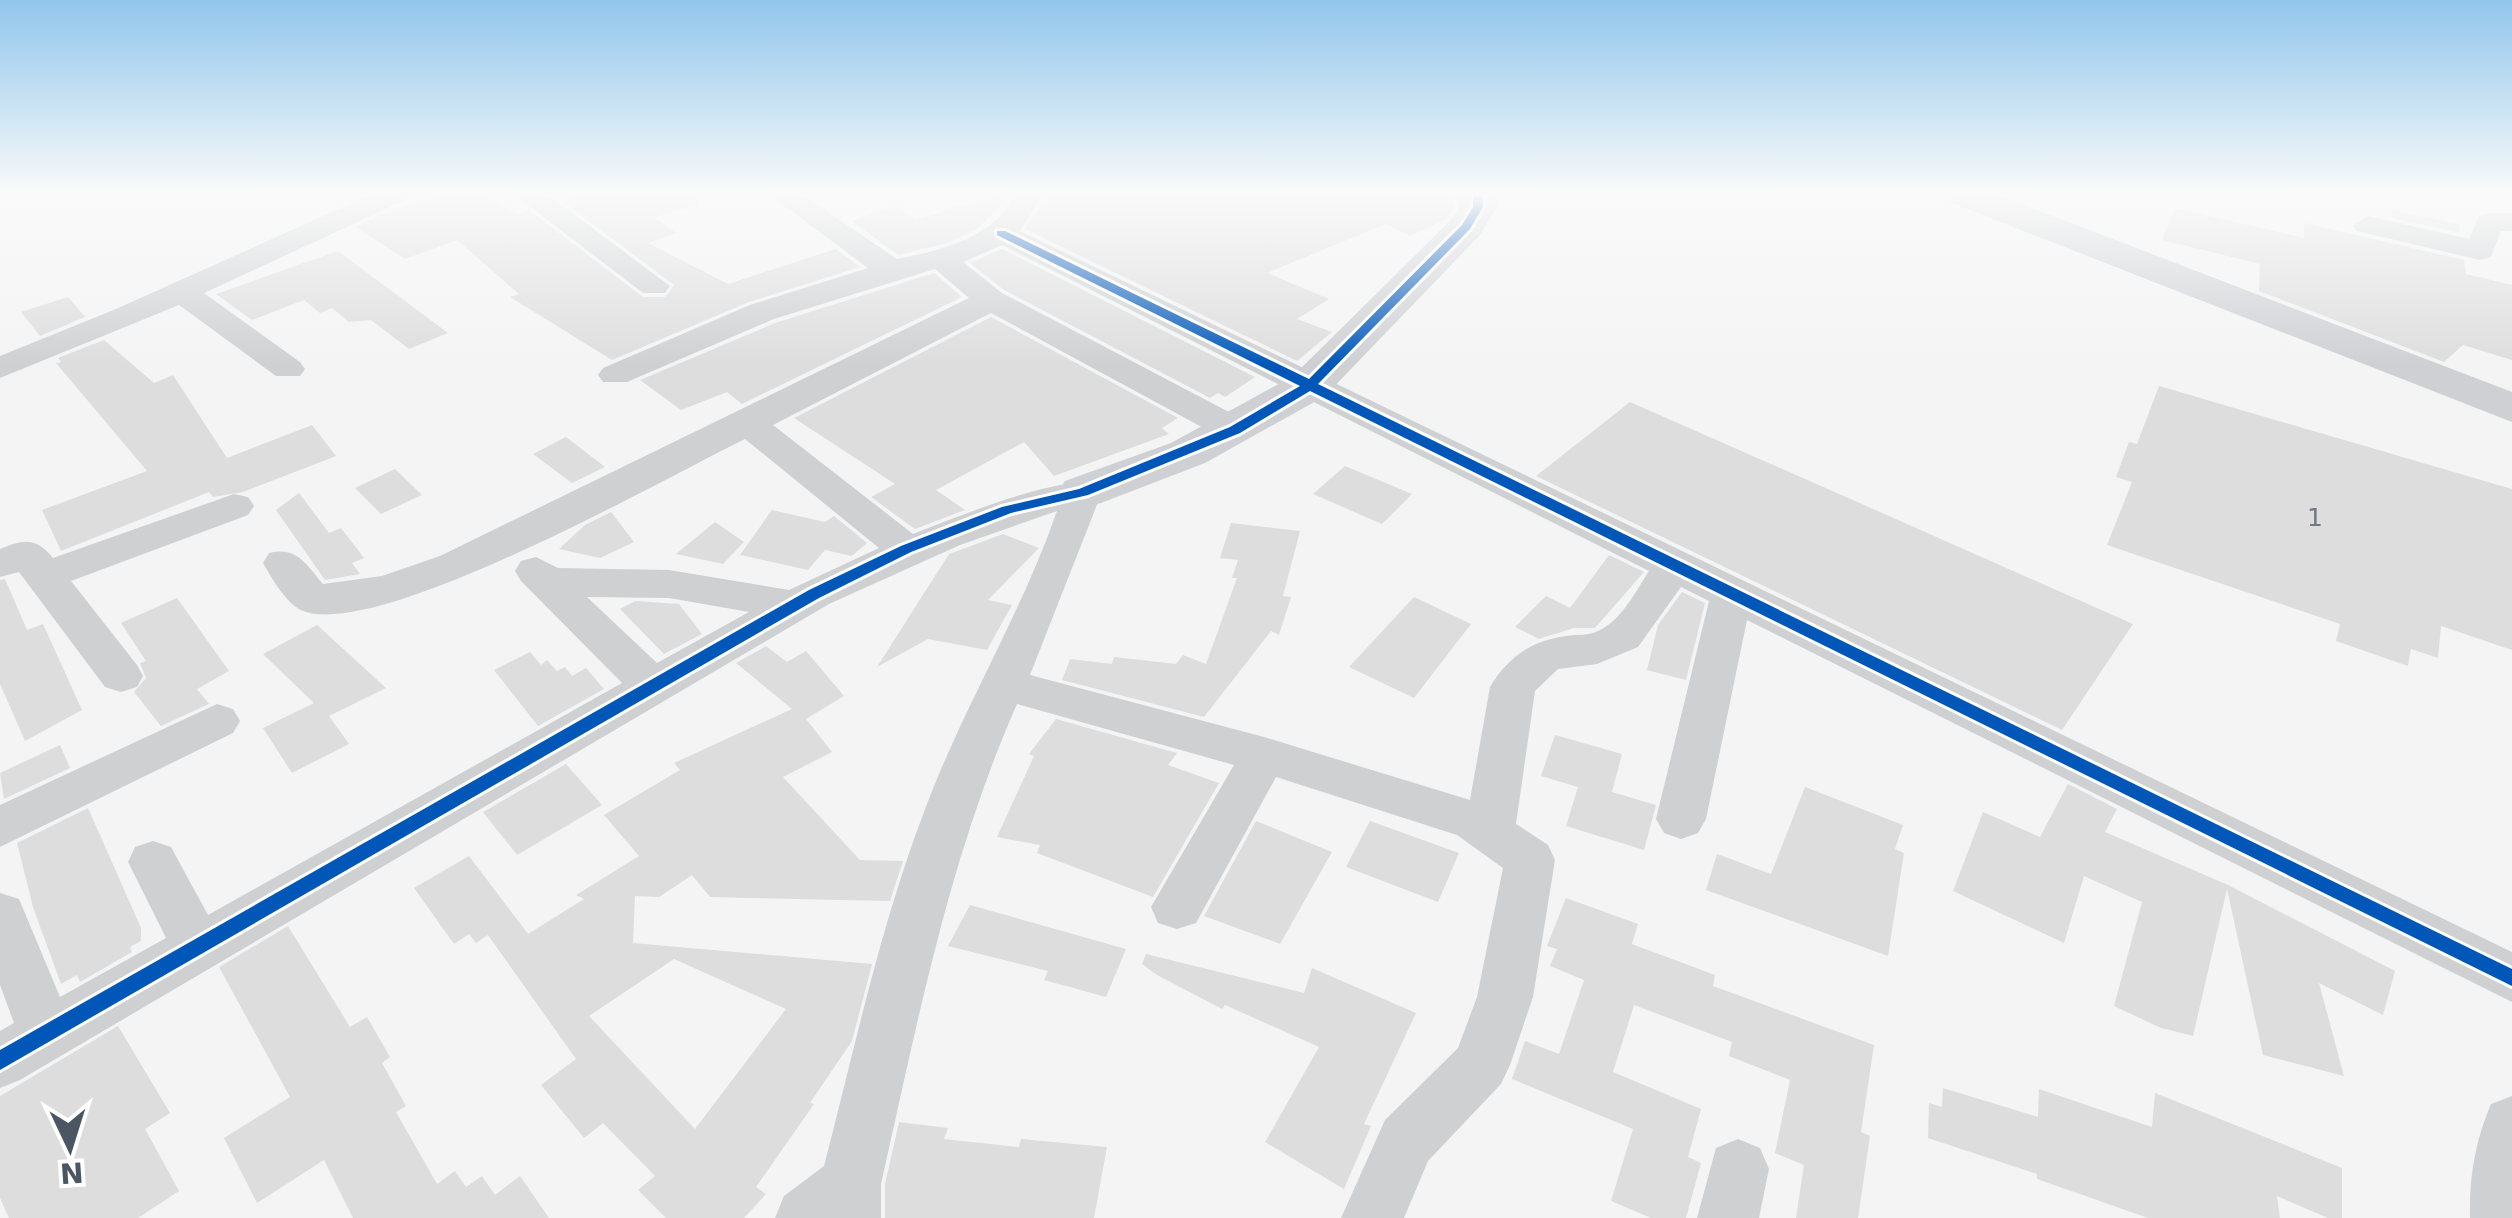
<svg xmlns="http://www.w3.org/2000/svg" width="2512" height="1218" viewBox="0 0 2512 1218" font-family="'DejaVu Sans',sans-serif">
<rect width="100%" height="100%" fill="#f4f4f4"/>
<g fill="#ddddde" fill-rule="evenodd">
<polygon points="444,195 486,195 517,214 529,210 643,297 665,297 674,285 561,200 580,195 697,195 698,205 654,217 676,233 648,243 728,284 836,249 860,267 749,302 612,360 510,297 519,294 457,240 405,259 355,227 403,205"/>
<polygon points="995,195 1011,195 977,229 947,243 898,255 852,221 897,206 916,220"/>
<polygon points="1047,195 1455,195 1455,206 1447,219 1410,236 1386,224 1267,273 1329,299 1297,319 1332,332 1297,361 1025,229"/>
<polygon points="2175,208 2304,238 2304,223 2464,260 2466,274 2512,285 2512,360 2463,345 2444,362 2259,291 2260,264 2162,240"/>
<polygon points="2392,210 2459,224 2460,233 2393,218"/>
<polygon points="1002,249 1255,377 1225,397 1218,393 1210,398 1004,290 970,263"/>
<polygon points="338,251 448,333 409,349 371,320 349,322 332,308 320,313 304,300 252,320 216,294"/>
<polygon points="934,273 962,297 742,404 727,392 681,410 640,380 775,323"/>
<polygon points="68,297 85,317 40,336 21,312"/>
<polygon points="991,317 1178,418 1162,428 1169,434 1054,476 1024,442 936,490 965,510 915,529 871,497 895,484 794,418"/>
<polygon points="104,340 154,383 173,375 227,458 312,425 336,456 243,492 213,497 209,492 61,551 42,510 147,471 56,363 61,362 58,358"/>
<polygon points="2159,386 2512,489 2512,650 2441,626 2438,658 2411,649 2408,666 2336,641 2340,624 2107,545 2132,482 2116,477 2129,442 2137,444"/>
<polygon points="1630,402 1880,512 2133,624 2062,730 1536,476"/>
<polygon points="566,437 605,467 572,483 533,454"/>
<polygon points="1345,466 1412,494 1382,524 1313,494"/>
<polygon points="395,469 422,495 381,514 355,488"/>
<polygon points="299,493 329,533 341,528 364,558 352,563 360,574 325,580 276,510"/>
<polygon points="772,510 825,522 834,516 867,543 852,556 825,550 808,570 740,555"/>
<polygon points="611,512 634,542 600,558 559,549 585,525"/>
<polygon points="715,522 744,542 723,564 676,554"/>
<polygon points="1231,523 1300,531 1283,596 1291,597 1279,635 1271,631 1204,717 1062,680 1070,659 1112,664 1114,657 1176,664 1183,655 1206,664 1237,578 1232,578 1238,560 1220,558"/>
<polygon points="1003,534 1039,548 988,600 1012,605 987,650 928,639 877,667 949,554"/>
<polygon points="1609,555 1644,572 1595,628 1574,628 1539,639 1515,627 1546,596 1570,608"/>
<polygon points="5,579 27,630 43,624 82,710 25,741 0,684 0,580"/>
<polygon points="1682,592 1705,603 1686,680 1647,670 1658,625"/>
<polygon points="1414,597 1471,624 1414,698 1349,667"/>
<polygon points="177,598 229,671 197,689 209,704 161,726 134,692 146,678 140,663 146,661 121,623"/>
<polygon points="635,601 679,604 702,634 664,654 620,609"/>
<polygon points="317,625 386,688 329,716 349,744 292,773 263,728 314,703 263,654"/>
<path d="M 766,646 L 787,662 L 806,651 L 844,696 L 806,719 L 832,752 L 783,777 L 860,860 L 903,861 L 890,901 L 710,897 L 692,875 L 659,897 L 635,896 L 633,943 L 872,964 L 852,1041 L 810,1103 L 814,1104 L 756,1187 L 766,1194 L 744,1218 L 666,1218 L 638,1190 L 655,1176 L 603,1123 L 584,1138 L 541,1085 L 576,1059 L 488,935 L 476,943 L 469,934 L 454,944 L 414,888 L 469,856 L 528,934 L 584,899 L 576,895 L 639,856 L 604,815 L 680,770 L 674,763 L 792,709 L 736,663 ZM 674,959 L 786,1009 L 695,1129 L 589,1016 Z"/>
<polygon points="530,652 541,665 547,660 557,671 565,667 572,676 586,668 604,689 538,726 494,670"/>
<polygon points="1056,719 1177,753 1168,765 1219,783 1153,897 1037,853 1040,845 997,837 1034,756 1029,754"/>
<polygon points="1555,735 1622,754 1612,792 1656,805 1644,850 1566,826 1578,787 1541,776"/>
<polygon points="60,745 70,768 4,799 0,773"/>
<polygon points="566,764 602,805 517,855 483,812"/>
<polygon points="2068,784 2117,809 2105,832 2228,885 2395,971 2383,1015 2319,983 2344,1076 2263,1055 2227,889 2193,1036 2161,1028 2114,1006 2142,902 2084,876 2064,943 1953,891 1983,812 2040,837"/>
<polygon points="1805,787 1903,825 1895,849 1904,853 1888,956 1706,890 1717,854 1771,874"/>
<polygon points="88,808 141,928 141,941 130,947 132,952 80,982 77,975 61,984 33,907 17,843"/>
<polygon points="1256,821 1332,852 1280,944 1204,916"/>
<polygon points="1370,821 1459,853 1438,902 1346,867"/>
<polygon points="1566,898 1638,924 1632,944 1715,975 1713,986 1874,1045 1861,1132 1870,1136 1858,1218 1796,1218 1804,1165 1775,1153 1790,1080 1729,1056 1732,1042 1634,1005 1613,1072 1701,1109 1688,1157 1701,1163 1686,1218 1651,1218 1611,1201 1633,1129 1512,1079 1525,1041 1559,1054 1584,980 1550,966 1557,949 1547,946"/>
<polygon points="970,905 1126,949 1106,997 1044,980 1048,971 948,946"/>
<polygon points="288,926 350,1027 367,1017 390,1057 382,1063 406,1106 396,1112 437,1184 455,1171 466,1187 482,1176 495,1195 520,1176 549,1218 353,1218 324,1160 257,1203 224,1138 290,1097 219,967"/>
<polygon points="1146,954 1304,993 1312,968 1416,1013 1364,1124 1371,1126 1344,1189 1265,1142 1319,1047 1225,1005 1222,1009 1157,975 1142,964"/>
<polygon points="118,1026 170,1113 145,1129 179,1191 138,1218 9,1218 0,1198 0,1096"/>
<polygon points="1943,1088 2038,1117 2039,1089 2152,1127 2155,1093 2342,1168 2342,1218 2328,1218 2277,1196 2280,1218 2148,1218 2037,1179 2037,1174 1928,1138 1929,1103 1942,1107"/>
<polygon points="899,1122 948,1128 944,1139 1019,1147 1021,1139 1107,1147 1094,1218 885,1218 885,1184"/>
</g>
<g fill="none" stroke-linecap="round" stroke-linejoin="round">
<g fill="#ced0d2" fill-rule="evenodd">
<polygon points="370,195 407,195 403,201 204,293 300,362 305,369 300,376 276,376 179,305 0,378 0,356 116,309"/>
<polygon points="515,195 548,195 670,286 665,293 643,293"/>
<path d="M 770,195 L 803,195 L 897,259 C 942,250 992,239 1015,195 L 1043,195 L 1020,231 L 2512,952 L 2512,1002 L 1747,620 L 1706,819 L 1698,833 L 1681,839 L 1664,833 L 1656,819 L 1709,601 L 1681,587 L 1638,647 L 1597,664 L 1558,669 L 1535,691 L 1516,824 L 1548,845 L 1555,860 L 1533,997 L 1510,1065 L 1501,1084 L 1428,1161 L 1404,1218 L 1341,1218 L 1385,1120 L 1458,1048 L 1477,997 L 1503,868 L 1457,835 L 1276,777 L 1196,923 L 1177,929 L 1158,923 L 1151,907 L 1234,765 L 1017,704 C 949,858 918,1020 881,1184 L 881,1218 L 775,1218 L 784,1196 L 824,1166 C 855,1047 880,927 924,812 C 962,709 1021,615 1057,511 L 960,545 L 829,604 L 20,1080 L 0,1088 L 0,1031 L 14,1023 L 0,985 L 0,893 L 19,899 L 60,997 L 166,938 L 128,862 L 135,847 L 153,841 L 171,847 L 208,915 L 622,683 L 521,581 L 515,571 L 521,561 L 536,557 L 558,568 L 669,570 L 789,590 L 879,548 L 745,439 C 669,476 373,644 301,610 C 286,603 271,577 263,563 L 269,553 C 297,546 306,564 323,584 L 382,576 L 440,556 L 969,298 L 935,269 L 774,319 L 627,382 L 603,382 L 598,375 L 603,368 L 750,305 L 868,268 ZM 1002,245 L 1649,571 C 1636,591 1621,621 1598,631 C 1589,636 1577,634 1567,636 C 1532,640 1508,657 1490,687 L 1470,800 L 1264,737 L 1030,675 L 1102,492 L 1097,484 C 1060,474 952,519 913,534 L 773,425 L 991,313 L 1222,438 L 1248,438 L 1253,430 L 1248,422 L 1002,293 L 963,262 ZM 587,597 L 669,598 L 749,612 L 657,663 Z"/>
<polygon points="2489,213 2512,213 2512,231 2501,231 2491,257 2480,260 2357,231 2353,225 2368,216 2469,239 2479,216"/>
<path d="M 234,494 L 248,497 L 254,506 L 248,515 L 71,581 L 137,665 L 143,676 L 137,687 L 121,692 L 105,687 L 19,572 L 0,577 L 0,549 C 24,539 36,537 53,558 Z"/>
<polygon points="217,704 233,709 240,721 233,733 0,847 0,805"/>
<path d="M 2512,1096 L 2512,1218 L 2470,1218 C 2469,1177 2475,1142 2491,1104 Z"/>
<polygon points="1738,1139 1760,1148 1769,1169 1759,1218 1697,1218 1716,1148"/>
</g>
<g fill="#ced0d4" fill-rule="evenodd">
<polygon points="1459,195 1497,195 1497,207 1480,235 1325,396 1205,463 1101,503 1083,507 1065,503 1058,492 1065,481 1171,443 1293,376 1451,220 1459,207"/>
<polygon points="1946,195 1998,195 2512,392 2512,422 1952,203"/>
</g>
<g stroke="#fff" stroke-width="6">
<polygon id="cycleway" points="1473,195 1483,195 1483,207 1470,229 1318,384 2512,969 2512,986 1310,391 1240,433 1088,495 1011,513 911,552 819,598 0,1070 0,1050 809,590 901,546 1002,507 1079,489 1230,427 1300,386 997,235 997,231 1005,231 1309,379 1462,225 1473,207"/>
</g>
<use href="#cycleway" fill="#0057b8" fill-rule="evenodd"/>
</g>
<linearGradient id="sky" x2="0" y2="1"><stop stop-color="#91c6eb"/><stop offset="0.53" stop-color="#fafafa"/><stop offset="1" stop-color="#fafafa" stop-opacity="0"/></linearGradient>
<rect width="2512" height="365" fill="url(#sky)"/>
<g text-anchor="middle" stroke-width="8" stroke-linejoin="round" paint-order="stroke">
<g font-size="25" fill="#707881">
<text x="2315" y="526">1</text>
</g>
</g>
<g transform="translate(70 1148) rotate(176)" stroke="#ffffff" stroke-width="8" paint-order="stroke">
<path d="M0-8L18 38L0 25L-18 38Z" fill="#4a5661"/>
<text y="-15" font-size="28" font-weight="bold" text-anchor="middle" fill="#4a5661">N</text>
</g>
</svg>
